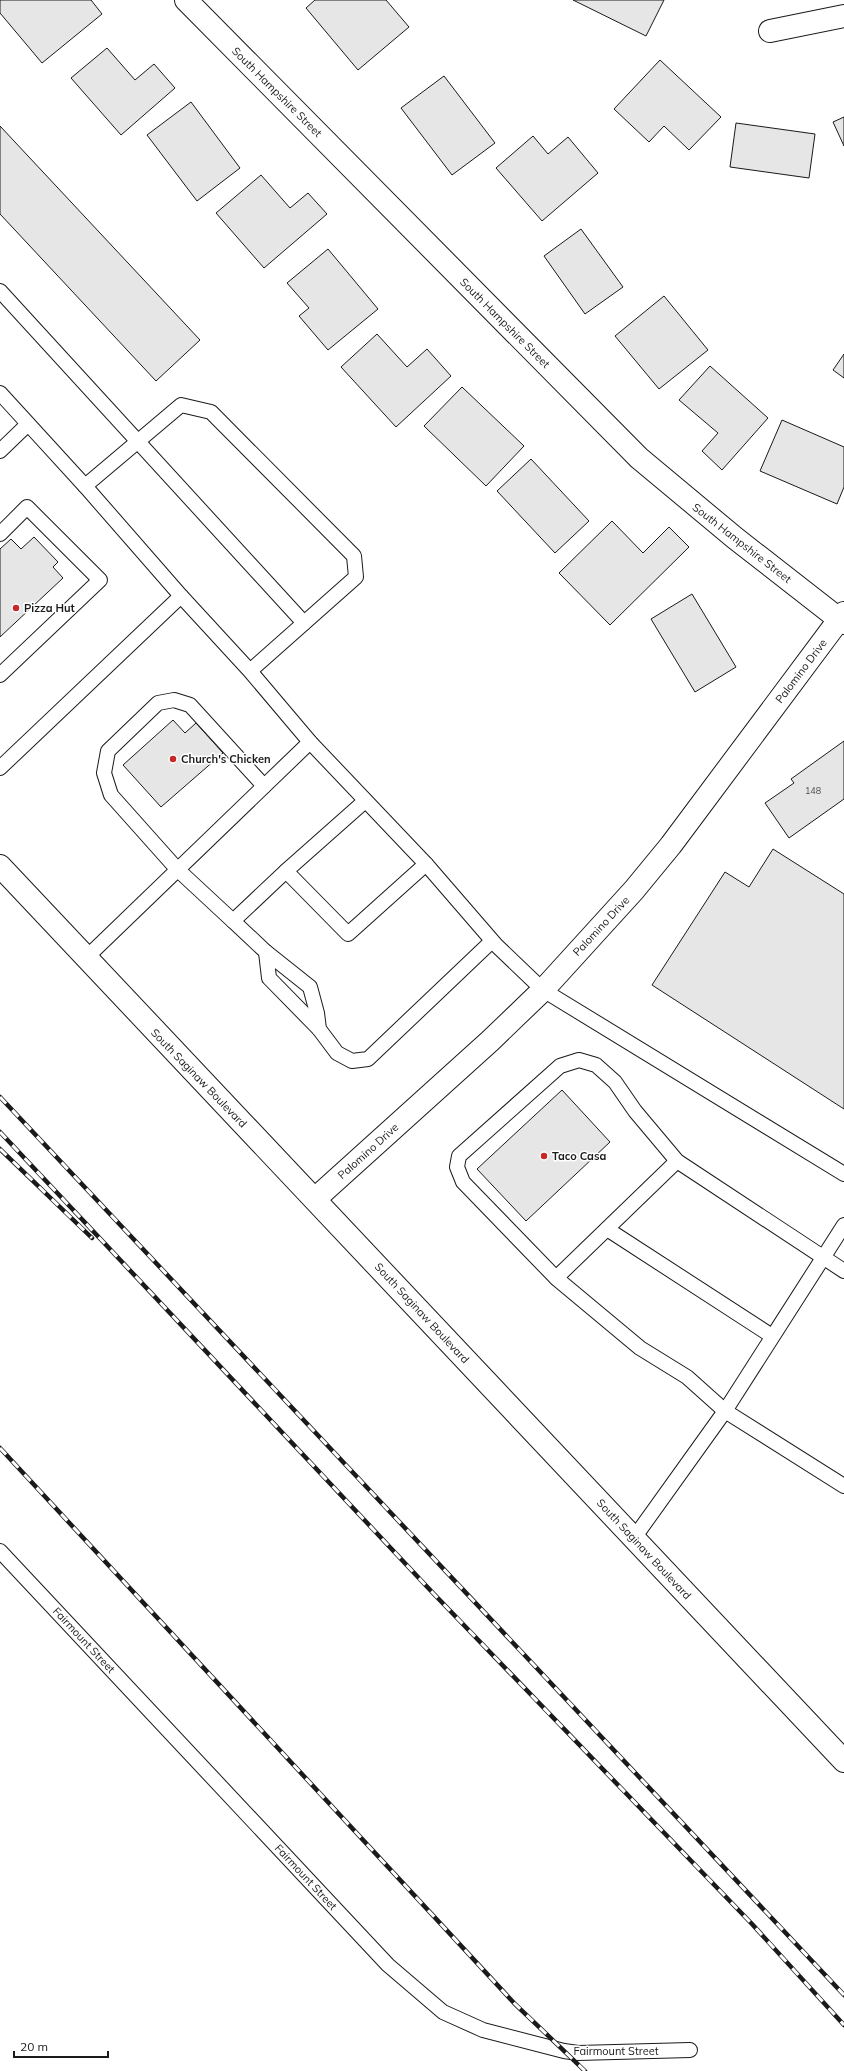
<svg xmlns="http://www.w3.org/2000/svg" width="844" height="2071" viewBox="0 0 844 2071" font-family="Mulish,sans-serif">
<rect width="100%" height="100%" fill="#fff"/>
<g fill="#e6e6e6" stroke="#1a1a1a">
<polygon points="0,0 91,0 102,14 42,63 0,13"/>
<polygon points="315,0 386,0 409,27 358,70 306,8"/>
<polygon points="573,0 664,0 646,36"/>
<polygon points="107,48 135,80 154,64 175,88 121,135 71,78"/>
<polygon points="660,60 721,117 689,150 664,126 649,142 614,109"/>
<polygon points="444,76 495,143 452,175 401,108"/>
<polygon points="191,102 240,168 197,201 147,135"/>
<polygon points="844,117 844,146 833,122"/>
<polygon points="736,123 815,134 809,178 730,167"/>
<polygon points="0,126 200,340 156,381 0,214"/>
<polygon points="533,136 548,154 568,137 598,173 542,221 496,168"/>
<polygon points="261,175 290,208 308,193 327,214 264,268 216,213"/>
<polygon points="581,229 623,287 585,314 544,256"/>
<polygon points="328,249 378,309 328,350 299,316 309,308 287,283"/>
<polygon points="664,296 708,350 659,389 615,336"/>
<polygon points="377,334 407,367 427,349 451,376 396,427 341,367"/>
<polygon points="844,354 844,378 833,370"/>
<polygon points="710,366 768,418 722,470 702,451 718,433 679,400"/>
<polygon points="462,387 524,446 486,486 424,426"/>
<polygon points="782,420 844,447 844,487 837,504 760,471"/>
<polygon points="531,459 589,521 555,553 497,491"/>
<polygon points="612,521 643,553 669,527 689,547 610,625 559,573"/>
<polygon points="34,537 58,562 53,567 63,578 0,637 0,549 11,539 21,549"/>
<polygon points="692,594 736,667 695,692 651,619"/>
<polygon points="173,720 185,733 196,723 223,753 161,807 123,765"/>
<polygon points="844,741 844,799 789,838 765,803 794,783 791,779"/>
<polygon points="773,849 844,894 844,1109 652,985 725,872 749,887"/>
<polygon points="562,1090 610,1142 526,1221 477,1169"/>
</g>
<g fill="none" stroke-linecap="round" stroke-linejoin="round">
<g stroke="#1a1a1a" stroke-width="16">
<g id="service">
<polyline points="0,291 304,623"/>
<polyline points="0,393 85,486"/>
<polyline points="0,451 28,424"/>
<polyline points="0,534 27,507 100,580 0,675"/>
<polyline points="250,671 356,577 354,556 211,412 181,405 85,486 181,596 250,671 310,742 426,864 496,945 543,990 844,1174"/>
<polyline points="0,768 181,596"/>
<polyline points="264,786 190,705 174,700 158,703 108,751 104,773 111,795 177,869 233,921 286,871"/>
<polyline points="365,801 286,871 348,934 426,864"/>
<polyline points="233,921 266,952 310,987 317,1013 319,1029 337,1053 352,1061 368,1059 492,941"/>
<polyline points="266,952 269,978 319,1029"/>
<polyline points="86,958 310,742"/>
<polyline points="607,1229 772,1336"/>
<polyline points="844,1271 677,1161 635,1111 615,1082 596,1065 579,1060 560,1066 459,1156 457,1167 463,1182 556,1278 640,1348 687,1377 725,1411 844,1486"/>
<polyline points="556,1278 677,1161"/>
<polyline points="634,1538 725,1411 844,1225"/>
<polyline points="0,1551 388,1965 443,2012 483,2030 564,2051 578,2053 690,2050"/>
</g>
</g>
<g stroke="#1a1a1a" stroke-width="24">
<g id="minor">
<polyline points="186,0 639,458 735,538 844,623"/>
<polyline points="770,31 844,16"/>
<polyline points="315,1199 490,1041 543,990 634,890 671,845 844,613"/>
</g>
</g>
<g stroke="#1a1a1a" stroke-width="24">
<path id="primary" d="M 0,866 C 281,1165 563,1463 844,1761"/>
</g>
<use href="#service" stroke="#fff" stroke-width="14"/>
<use href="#minor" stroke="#fff" stroke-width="22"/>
<use href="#primary" stroke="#fff" stroke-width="22"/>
<g stroke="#1a1a1a" stroke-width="4.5">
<g id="rail">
<polyline points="0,1097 844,1995"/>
<polyline points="0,1132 432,1592 752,1924 844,2025"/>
<polyline points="0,1149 92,1238"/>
<polyline points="0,1448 514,2003 585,2071"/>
</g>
</g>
<use href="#rail" stroke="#fff" stroke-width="3" stroke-dasharray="9" stroke-linecap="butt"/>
</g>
<g fill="#c62828" stroke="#fff" stroke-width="1.5">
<circle cx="16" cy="608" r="4"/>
<circle cx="173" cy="759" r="4"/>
<circle cx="544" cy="1156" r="4"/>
</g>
<g text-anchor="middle" stroke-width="3" stroke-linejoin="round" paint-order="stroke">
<g font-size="9" fill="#4d4d4d">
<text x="813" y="794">148</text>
</g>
<g font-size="11" fill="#1a1a1a" stroke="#fff">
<text transform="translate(277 92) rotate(45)" y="4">South Hampshire Street</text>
<text transform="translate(505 323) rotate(45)" y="4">South Hampshire Street</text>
<text transform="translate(742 543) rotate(38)" y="4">South Hampshire Street</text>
<text transform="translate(801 671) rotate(-53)" y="4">Palomino Drive</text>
<text transform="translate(601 926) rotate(-47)" y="4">Palomino Drive</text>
<text transform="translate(199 1078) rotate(46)" y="4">South Saginaw Boulevard</text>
<text transform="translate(368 1151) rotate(-42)" y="4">Palomino Drive</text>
<text transform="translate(422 1313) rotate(47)" y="4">South Saginaw Boulevard</text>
<text transform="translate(644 1549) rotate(47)" y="4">South Saginaw Boulevard</text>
<text transform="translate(84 1640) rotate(47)" y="4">Fairmount Street</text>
<text transform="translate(306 1877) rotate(47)" y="4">Fairmount Street</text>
<text x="616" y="2055">Fairmount Street</text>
</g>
<g font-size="11" font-weight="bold" fill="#1a1a1a" stroke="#fff" text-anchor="start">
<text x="24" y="612">Pizza Hut</text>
<text x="181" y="763">Church's Chicken</text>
<text x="552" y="1160">Taco Casa</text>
</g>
</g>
<path d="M14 2051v6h94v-6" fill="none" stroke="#1a1a1a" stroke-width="2"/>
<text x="20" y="2051" font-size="12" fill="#1a1a1a" stroke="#ffffff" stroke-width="3" paint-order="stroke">20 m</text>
</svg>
